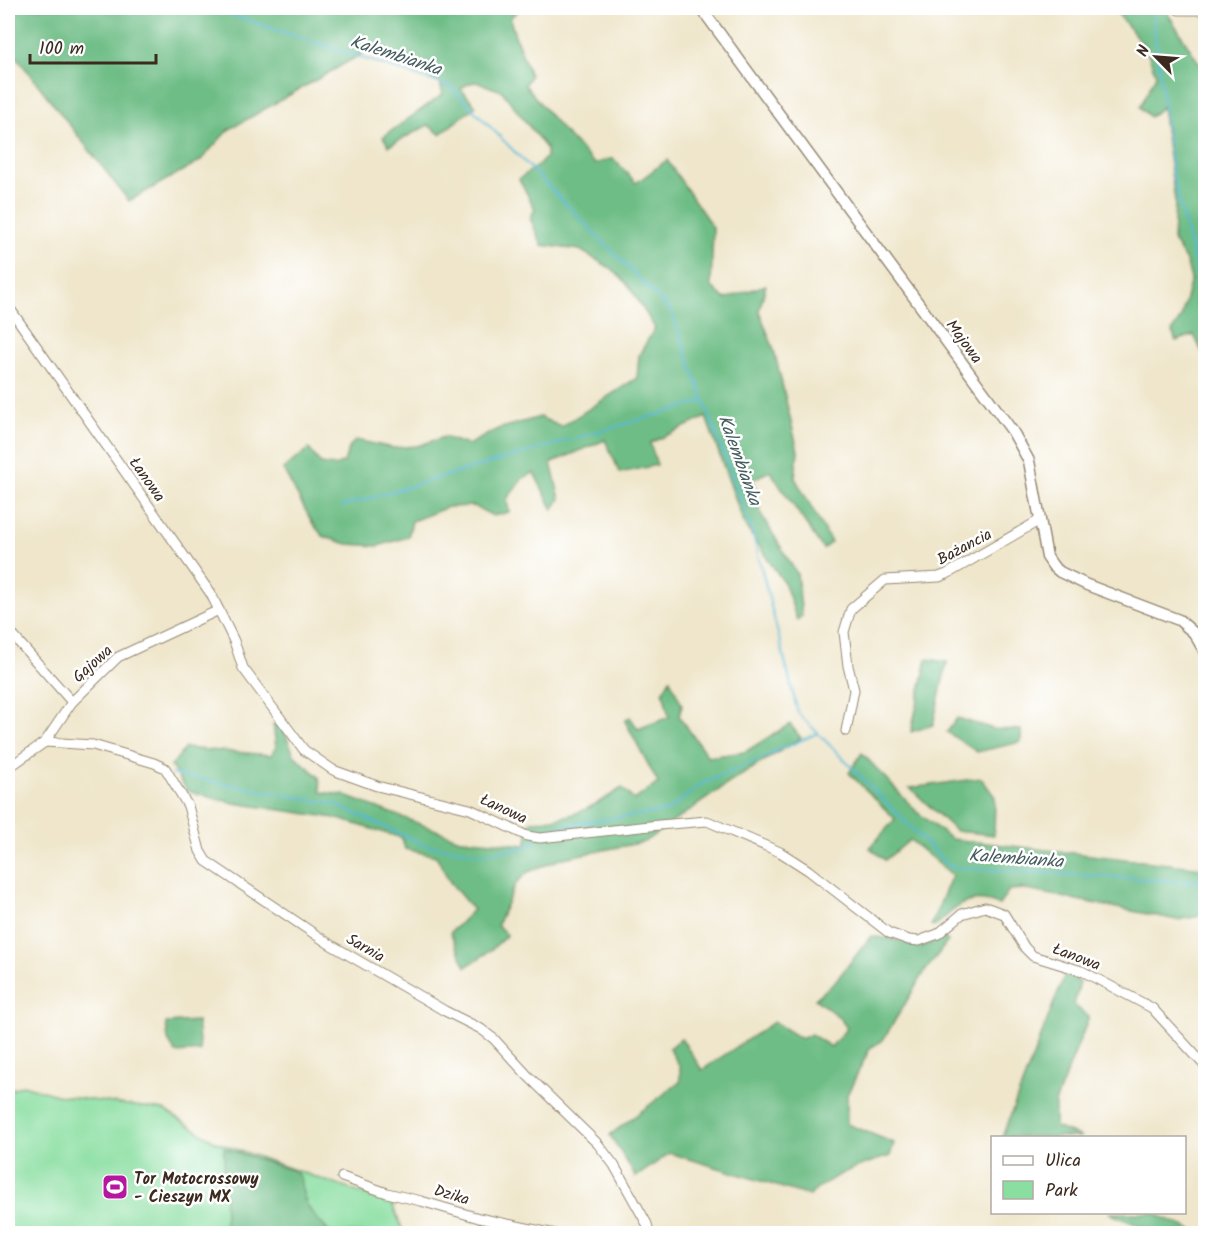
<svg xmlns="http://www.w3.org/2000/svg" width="1213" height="1241" viewBox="0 0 1213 1241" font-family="Kalam,sans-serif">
<rect width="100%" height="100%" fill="#fff"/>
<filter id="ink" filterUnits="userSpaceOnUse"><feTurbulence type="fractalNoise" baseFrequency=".0167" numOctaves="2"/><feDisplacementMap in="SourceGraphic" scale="12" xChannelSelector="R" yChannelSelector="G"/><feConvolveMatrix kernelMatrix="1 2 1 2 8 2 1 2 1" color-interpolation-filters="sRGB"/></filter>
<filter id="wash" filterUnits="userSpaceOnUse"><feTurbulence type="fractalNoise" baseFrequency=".008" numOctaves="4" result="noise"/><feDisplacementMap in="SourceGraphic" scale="24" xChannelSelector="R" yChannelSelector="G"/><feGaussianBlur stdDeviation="1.35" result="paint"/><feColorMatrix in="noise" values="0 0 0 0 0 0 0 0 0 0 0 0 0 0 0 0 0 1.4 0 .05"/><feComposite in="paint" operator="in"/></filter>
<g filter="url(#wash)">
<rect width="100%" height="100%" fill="#efe6cb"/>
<polygon fill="#89dea0" stroke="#62845f" stroke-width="1.5" points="23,1085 56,1095 164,1110 216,1142 392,1204 404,1233 8,1234 8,1091"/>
<g fill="#6ebd86" stroke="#547452" stroke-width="1.5">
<path d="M 8,8 L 521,8 L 510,18 C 514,38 524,56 530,76 L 525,85 L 562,130 L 595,164 L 613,158 L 636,183 L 667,160 L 713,228 L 711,286 L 725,299 L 766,285 L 759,311 L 774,350 L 798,451 L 795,478 L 831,542 L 823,549 L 770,471 L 753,479 L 761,514 L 797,574 L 802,616 L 797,620 L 785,584 L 745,526 L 706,417 L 650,443 L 657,465 L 620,473 L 605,440 L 551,463 L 560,499 L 553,510 L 534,473 L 523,478 L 507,499 L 509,512 L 493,516 L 474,506 L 448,507 L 412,521 L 408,537 L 378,546 L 347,544 L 323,536 L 313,524 L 283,469 L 309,449 L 321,464 L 335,466 L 344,462 L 350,446 L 356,440 L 393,448 L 417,446 L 444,437 L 468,445 L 498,429 L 540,417 L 561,427 L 637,378 L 639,355 L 655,328 L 629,286 L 612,269 L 580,250 L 542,245 L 530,218 L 535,209 L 519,179 L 540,164 L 546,157 L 546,148 L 501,90 C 484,88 477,74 461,89 L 476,106 L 440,134 L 428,125 L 389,146 L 383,137 L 443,94 L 440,83 L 379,44 L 228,130 L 200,161 L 129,201 L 8,46 Z"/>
<polygon points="1113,8 1168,8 1168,14 1199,63 1205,64 1206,159 1204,160 1199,234 1199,258 1205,271 1205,306 1203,315 1205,319 1205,358 1194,335 1176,341 1172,331 1181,318 1191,279 1186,261 1173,240 1175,201 1162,107 1150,117 1140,107 1156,75 1146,48"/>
<polygon points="927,659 947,662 933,725 911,732"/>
<path d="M 670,679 L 682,705 L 679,716 L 708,757 L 745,752 L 790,724 L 801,738 L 732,781 L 644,842 L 563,858 L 528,872 L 516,883 L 497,925 L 507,935 L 490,951 L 466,967 L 450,933 L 473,910 L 450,882 L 436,856 L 405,849 L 402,838 L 335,818 L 234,803 L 187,791 L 171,766 L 185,748 L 271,755 L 276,747 L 273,724 L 282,725 L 294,755 L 319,777 L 321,792 L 343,795 L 460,839 L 526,845 L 531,821 C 570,820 590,809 622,788 L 634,800 L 658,783 L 625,721 L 630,717 L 638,729 L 669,717 L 663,691 Z"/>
<polygon points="957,718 994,729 1021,730 1021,742 977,752 947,732"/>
<path d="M 862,753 L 917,812 L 951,839 L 1203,868 L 1205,865 L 1205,915 L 1177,920 L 1022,889 L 1009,890 L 999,905 C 967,893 958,906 935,926 L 931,925 L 952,875 L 910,840 L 885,860 L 870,848 L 895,819 L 849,773 Z"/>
<polygon points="981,778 995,797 994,835 956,831 910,788"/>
<path d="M 871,936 L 897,940 L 921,948 L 942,937 L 948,941 L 923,974 L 883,1040 L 870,1048 L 847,1095 L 847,1124 L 894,1143 L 890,1156 C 861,1165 832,1174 809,1196 L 670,1153 L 636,1177 L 610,1135 L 680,1082 L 680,1067 L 669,1048 L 681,1038 L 702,1070 L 774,1022 L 801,1039 L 811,1034 L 831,1047 L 847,1028 L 839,1017 L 815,999 L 835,982 Z"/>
<polygon points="1065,974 1080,982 1074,1005 1089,1017 1055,1103 1055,1127 1081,1137 1002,1137"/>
<polygon points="197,1021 200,1051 176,1053 168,1040 166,1023"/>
<path d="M 224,1148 L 294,1171 L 300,1177 C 304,1208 310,1211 330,1233 L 225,1233 Z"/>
<polygon points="1109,1213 1153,1213 1199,1233 1156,1233"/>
</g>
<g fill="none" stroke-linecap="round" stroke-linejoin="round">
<g stroke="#57b8d6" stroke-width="2">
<polyline points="210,8 451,87 671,311 752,531 798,713 950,867 1189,882 1206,879"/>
<polyline points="1146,8 1152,10 1172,172 1206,311"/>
<polyline points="342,506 704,401"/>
<polyline points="172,774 334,804 425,845 482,854 523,848 535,842"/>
<polyline points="539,834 542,831 576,823 668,811 700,785 818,733"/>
</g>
</g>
</g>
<g filter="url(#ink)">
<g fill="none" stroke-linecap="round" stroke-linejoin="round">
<g stroke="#958874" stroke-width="11">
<g id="minor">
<polyline points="1179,10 1206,10"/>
<polyline points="8,306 211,594 234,641 243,668 304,750 333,770 377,786 470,809 527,836 540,838 659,825 707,821 780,852 808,870 889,933 909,940 919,941 938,934 962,914 985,907 1004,914 1025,948 1033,956 1082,971 1152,1008 1206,1067"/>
<polyline points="8,630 72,702"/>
<polyline points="846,731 854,690 848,666 844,632 851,609 885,580 939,577 947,574 1040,520"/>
<polyline points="45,742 93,745 154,763 165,768 188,806 200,851 206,861 328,943 445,1011 481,1029 494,1039 528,1076 598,1144 614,1165 647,1224 649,1233"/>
<polyline points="8,768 45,742 72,702 118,657 219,610"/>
<polyline points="342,1177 387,1193 421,1201 479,1218 555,1234"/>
</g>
</g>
<g stroke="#958874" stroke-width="13">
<polyline id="tertiary" points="701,8 1013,432 1029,461 1047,557 1053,566 1060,572 1087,585 1179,620 1194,633 1206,654"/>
</g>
<use href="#minor" stroke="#fff" stroke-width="9"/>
<use href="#tertiary" stroke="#fff" stroke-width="10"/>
</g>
</g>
<defs>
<g id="stadium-square" transform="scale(1.35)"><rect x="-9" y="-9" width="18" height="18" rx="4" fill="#b5179e" stroke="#fff"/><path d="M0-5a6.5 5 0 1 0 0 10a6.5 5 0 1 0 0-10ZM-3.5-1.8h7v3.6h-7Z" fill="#fff"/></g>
</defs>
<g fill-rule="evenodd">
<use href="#stadium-square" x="115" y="1187"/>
</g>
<g text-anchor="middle" stroke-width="5" stroke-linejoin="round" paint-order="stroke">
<g font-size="16" fill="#3b2a1e" stroke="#fff">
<text transform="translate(965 341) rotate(54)" y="6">Majowa</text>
<text transform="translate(148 479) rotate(55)" y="6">Łanowa</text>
<text transform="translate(964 546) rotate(-28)" y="6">Bażancia</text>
<text transform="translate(92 663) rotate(-42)" y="6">Gajowa</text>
<text transform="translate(504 808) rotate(25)" y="6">Łanowa</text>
<text transform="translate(366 947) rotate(30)" y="6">Sarnia</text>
<text transform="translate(1077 956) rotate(21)" y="6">Łanowa</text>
<text transform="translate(452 1194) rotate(17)" y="6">Dzika</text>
</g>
<g font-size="16" font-weight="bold" fill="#3b2a1e" stroke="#fff" text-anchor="start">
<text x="134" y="1184">Tor Motocrossowy<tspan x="134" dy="18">- Cieszyn MX</tspan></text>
</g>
<g font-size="18" font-style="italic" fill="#455c5e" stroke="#fff">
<text transform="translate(396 55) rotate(18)" y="6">Kalembianka</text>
<text transform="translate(740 460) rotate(70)" y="6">Kalembianka</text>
<text transform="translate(1016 858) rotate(4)" y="6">Kalembianka</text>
</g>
</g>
<rect width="1213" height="1241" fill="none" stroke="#fff" stroke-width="30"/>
<rect x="991" y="1136" width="195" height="78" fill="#ffffff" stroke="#b1aaa5" stroke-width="1.5"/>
<rect x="1003" y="1156" width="30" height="9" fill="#ffffff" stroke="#b1aaa5" stroke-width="1.5"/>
<text x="1045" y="1166" font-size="18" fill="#3b2a1e">Ulica</text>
<rect x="1003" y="1181" width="30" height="18" fill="#89dea0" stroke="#b1aaa5" stroke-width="1.5"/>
<text x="1045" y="1196" font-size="18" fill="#3b2a1e">Park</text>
<g transform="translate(1156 57) rotate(295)" stroke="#ffffff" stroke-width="4.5" paint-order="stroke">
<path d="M0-4.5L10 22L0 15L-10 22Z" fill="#3b2a1e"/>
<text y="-9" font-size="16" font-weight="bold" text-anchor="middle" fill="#3b2a1e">N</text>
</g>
<path d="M30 54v9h126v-9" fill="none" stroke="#3b2a1e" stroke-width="3"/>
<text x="39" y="54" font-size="18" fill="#3b2a1e" stroke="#ffffff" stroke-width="4.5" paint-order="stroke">100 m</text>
</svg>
